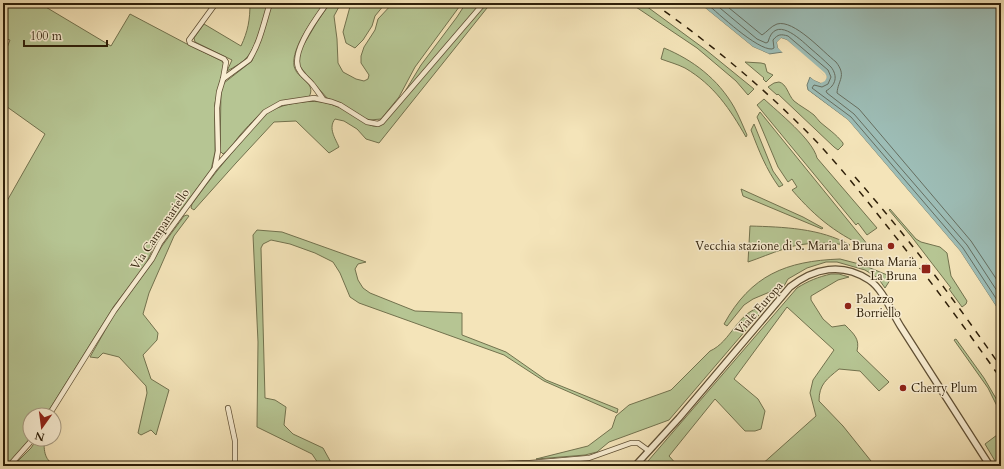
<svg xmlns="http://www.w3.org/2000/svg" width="1004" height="469" viewBox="0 0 1004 469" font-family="Cardo,serif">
<rect width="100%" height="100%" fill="#f4e4b9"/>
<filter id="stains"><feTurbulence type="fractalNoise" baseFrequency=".005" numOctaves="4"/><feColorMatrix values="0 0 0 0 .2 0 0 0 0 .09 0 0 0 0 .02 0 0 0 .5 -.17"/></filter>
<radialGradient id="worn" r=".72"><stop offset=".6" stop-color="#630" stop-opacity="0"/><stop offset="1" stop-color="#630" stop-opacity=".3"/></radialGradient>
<g fill="#b6c593" stroke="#72724e">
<polygon points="3,3 39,3 111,46 130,14 185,43 222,61 224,64 224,69 215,103 215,152 211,170 155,244 145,266 114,306 46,415 30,415 30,439 6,466 3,466 3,208 45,134 3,104 3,58 10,40 3,38"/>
<path d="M 250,3 L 269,3 C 264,18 257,44 248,56 C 243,63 234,67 227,71 L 232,60 L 195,42 L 194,38 L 204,24 L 241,46 C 248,31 250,20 250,3 Z"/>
<path d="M 272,3 L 324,3 C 314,19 291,47 294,66 C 297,80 317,82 309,97 C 271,102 265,107 240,135 C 235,141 230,150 223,154 L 220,151 L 221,91 L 224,83 L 252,61 Z"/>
<polygon points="330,3 341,3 334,16 337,39 338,63 343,72 356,79 364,81 368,79 369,75 361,63 361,56 364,47 375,30 378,19 393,3 462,3 415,67 399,97 381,119 370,120 364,118 342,104 327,98 306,74 299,65 300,51 317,22"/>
<polygon points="351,3 384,3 384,5 375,16 372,26 363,40 355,48 346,43 343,32"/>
<polygon points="466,3 481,3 404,93 421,65 457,17"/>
<path d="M 486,3 L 491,3 L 379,143 L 366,139 L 357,129 L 344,121 L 335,119 C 328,128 335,138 339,147 L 329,153 L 296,121 L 274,122 L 236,163 L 194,210 L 191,208 L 192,204 C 209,180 228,157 247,135 C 254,127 261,116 271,111 C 284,103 313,99 327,103 C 342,107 355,116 368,124 L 373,126 L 379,126 Z"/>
<polygon points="630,3 642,3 706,50 754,89 748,95 736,81 697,48"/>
<path d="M 664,48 C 693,60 718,79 734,107 C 739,116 743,126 747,135 L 746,137 C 730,109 714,85 685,68 C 677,64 669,62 661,59 Z"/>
<polygon points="745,62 761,63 765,64 767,72 773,75 766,82 763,79 764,78"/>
<path d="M 779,82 C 787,84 788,95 794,101 C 800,106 808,110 814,115 C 816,117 818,120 820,122 C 828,129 836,134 843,143 L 843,145 L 838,150 L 834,147 L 778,94 L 777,95 L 768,87 L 774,83 Z"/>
<path d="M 764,99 C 778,112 813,140 817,158 L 877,228 L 867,235 L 858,223 L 856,225 L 757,105 Z"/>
<path d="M 760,112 L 872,250 C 838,235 817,219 792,190 L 797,187 L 792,179 L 788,182 L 778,167 L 757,117 Z"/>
<path d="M 754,124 L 773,171 L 783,185 L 779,187 C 766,169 759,151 751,130 Z"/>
<polygon points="741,189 803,217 823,228 822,229 743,196"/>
<polygon points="890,209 916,239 921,242 940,247 947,253 951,276 967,301 966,304 962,307 949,289 951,288 911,236 889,210"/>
<polygon points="187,215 189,216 174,236 149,293 143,314 158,333 157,340 143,355 151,379 169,390 156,435 151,430 141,435 138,433 147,393 146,386 119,357 103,353 98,358 90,357 115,313 152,263 162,246 184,216"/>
<path d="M 750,226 C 783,227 820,228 850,245 C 828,243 805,241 784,249 C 771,253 760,258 748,262 Z"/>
<polygon points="257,230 282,232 366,262 358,264 355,269 358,280 363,288 370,293 415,311 462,313 462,335 506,352 546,380 618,409 617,413 544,381 504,355 359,303 350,297 340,273 333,262 315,253 290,244 271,240 263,244 261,248 265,398 275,400 286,407 284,425 293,434 323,448 333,466 320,466 312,454 257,427 258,342 253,235"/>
<path d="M 840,259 L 863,265 L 892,277 L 885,288 L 878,278 L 865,270 L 837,262 L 826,262 L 807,268 L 788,279 L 784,286 L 753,299 L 744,305 L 727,326 L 724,324 C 751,275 786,261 840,259 Z"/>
<path d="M 831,274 L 839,274 L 849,277 L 838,280 L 811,296 L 811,300 L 823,319 L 832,327 L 845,325 C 854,334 860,339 857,351 L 889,382 L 879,391 L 860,371 L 839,369 C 827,379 819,384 819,401 L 843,426 L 875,466 L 760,466 L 816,416 L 810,393 L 813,380 L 834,350 L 787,307 L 734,379 L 758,399 L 765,411 L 761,429 L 755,431 L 745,431 L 715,399 L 669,456 L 678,466 L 661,466 L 648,461 L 797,288 C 808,281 818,277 831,274 Z"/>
<path d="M 762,307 L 764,309 L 669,420 L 609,442 L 597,452 L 585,455 L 536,459 L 588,446 L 612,428 L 616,416 L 629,405 L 671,390 L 710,351 C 731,342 738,311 762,307 Z"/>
<polygon points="956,339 984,378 1001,407 1001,414 988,388 954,340"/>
<polygon points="1001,432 1001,466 998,466 985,444"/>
<path d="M 37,439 L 44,439 C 44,451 44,461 57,466 L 13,466 L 31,448 Z"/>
</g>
<polygon fill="#9dbdb6" stroke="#717e71" points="699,3 1001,3 1001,314 960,251 848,120 808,90 807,85 810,77 814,80 821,83 827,77 787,40 781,38 777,42 778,48 783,52 769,54 753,47"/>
<g fill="#f4e4b9">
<polygon points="697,3 699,3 753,47 769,54 770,56 752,49"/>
<polygon points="781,38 787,40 825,73 827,77 825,81 821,83 814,80 809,76 811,75 815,79 821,81 825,77 824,75 786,42 781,40 779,43 780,47 784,51 784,54 778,48 777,42"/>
<polygon points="806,89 848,120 960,251 1001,314 1001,316 958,252 846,121 815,99"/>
</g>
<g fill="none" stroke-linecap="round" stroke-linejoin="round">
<g stroke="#666e60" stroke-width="1">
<path d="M 706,3 C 719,14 757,50 772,49 L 774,48 L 773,40 C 778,34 781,34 788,36 L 828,70 L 831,77 L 828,84 L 822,87 L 814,85 L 812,88 L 851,117 L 963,248 L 1001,306"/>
<path d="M 714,3 L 757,39 L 766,43 L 768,42 C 775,15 799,38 810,48 C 817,54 824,60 831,67 C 838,76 836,85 826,91 L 827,93 L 854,114 L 967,245 L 1001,297"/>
<path d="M 723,3 L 762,35 C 767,32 771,26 777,24 C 794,19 823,52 836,62 C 847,76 838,80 837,93 L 859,109 L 971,241 L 1001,286"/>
</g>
<g stroke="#605035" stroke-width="6">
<g id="minor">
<path d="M 223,79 L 249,60 C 260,43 264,22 270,3"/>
<path d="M 323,99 C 320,95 316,89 312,84 C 309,80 303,76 300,71 C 288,55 317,17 327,3"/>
<polyline points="215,167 218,151 217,108 219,92 223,79 226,62 224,59 190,43 189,40 216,3"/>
<polyline points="228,408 235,441 235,466"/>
<polyline points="49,415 114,311 152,259 160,243 215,168 265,112 281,103 314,98 332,102 340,105 367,122 378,124 382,122 484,3"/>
<polyline points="9,466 33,439"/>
<polyline points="450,466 530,463 589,458 631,443 638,443 649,451"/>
</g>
</g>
<g stroke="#605035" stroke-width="8">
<path id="tertiary" d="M 635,466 L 679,418 L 790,287 C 814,268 842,262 869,280 C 883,289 892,313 901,327 C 931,374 961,420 990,466"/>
</g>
<use href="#minor" stroke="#f8edd2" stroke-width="4.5"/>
<use href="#tertiary" stroke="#f8edd2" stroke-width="5.5"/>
<g stroke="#2e1f09" stroke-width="1.5" stroke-dasharray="7 7" stroke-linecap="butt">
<path d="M 653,3 C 710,43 764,88 813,138 C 839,165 863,196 887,226 C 926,275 964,326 1001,379"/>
<path d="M 855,177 C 908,237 955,301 1001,367"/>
</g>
</g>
<g fill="#8f2418" stroke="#f8edd2" stroke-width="1.5">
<circle cx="891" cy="246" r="4"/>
<rect x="921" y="264" width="10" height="10" rx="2"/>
<circle cx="848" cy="306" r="4"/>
<circle cx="903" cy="388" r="4"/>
</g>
<g text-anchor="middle" stroke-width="3" stroke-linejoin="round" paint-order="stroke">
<g font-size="12" fill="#2e1f09" stroke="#f8edd2">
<text transform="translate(160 229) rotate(-56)" y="4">Via Campanariello</text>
<text transform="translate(759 308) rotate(-49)" y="4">Viale Europa</text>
</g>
<g font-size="12" fill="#2e1f09" stroke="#f8edd2" text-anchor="end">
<text x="883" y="250">Vecchia stazione di S. Maria la Bruna</text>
<text x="917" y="266">Santa Maria<tspan x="917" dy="14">La Bruna</tspan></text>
<text x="856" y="303" text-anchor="start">Palazzo<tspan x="856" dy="14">Borriello</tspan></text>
<text x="911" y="392" text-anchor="start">Cherry Plum</text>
</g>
</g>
<rect width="1004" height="469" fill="none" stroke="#f4e4b9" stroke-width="16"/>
<rect x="4" y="4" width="996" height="461" fill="none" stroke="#2e1f09" stroke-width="2"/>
<rect x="8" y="8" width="988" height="453" fill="none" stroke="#2e1f09"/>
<g transform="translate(42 427) rotate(194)"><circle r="19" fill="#f8edd2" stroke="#a79b82"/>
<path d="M0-3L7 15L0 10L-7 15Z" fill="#8f2418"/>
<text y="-6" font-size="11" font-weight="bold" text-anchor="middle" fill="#2e1f09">N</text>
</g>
<path d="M24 40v6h83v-6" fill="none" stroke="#2e1f09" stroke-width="2"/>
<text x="30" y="40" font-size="12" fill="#2e1f09" stroke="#f8edd2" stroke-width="3" paint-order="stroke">100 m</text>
<rect width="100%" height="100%" filter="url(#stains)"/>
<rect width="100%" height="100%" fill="url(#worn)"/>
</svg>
